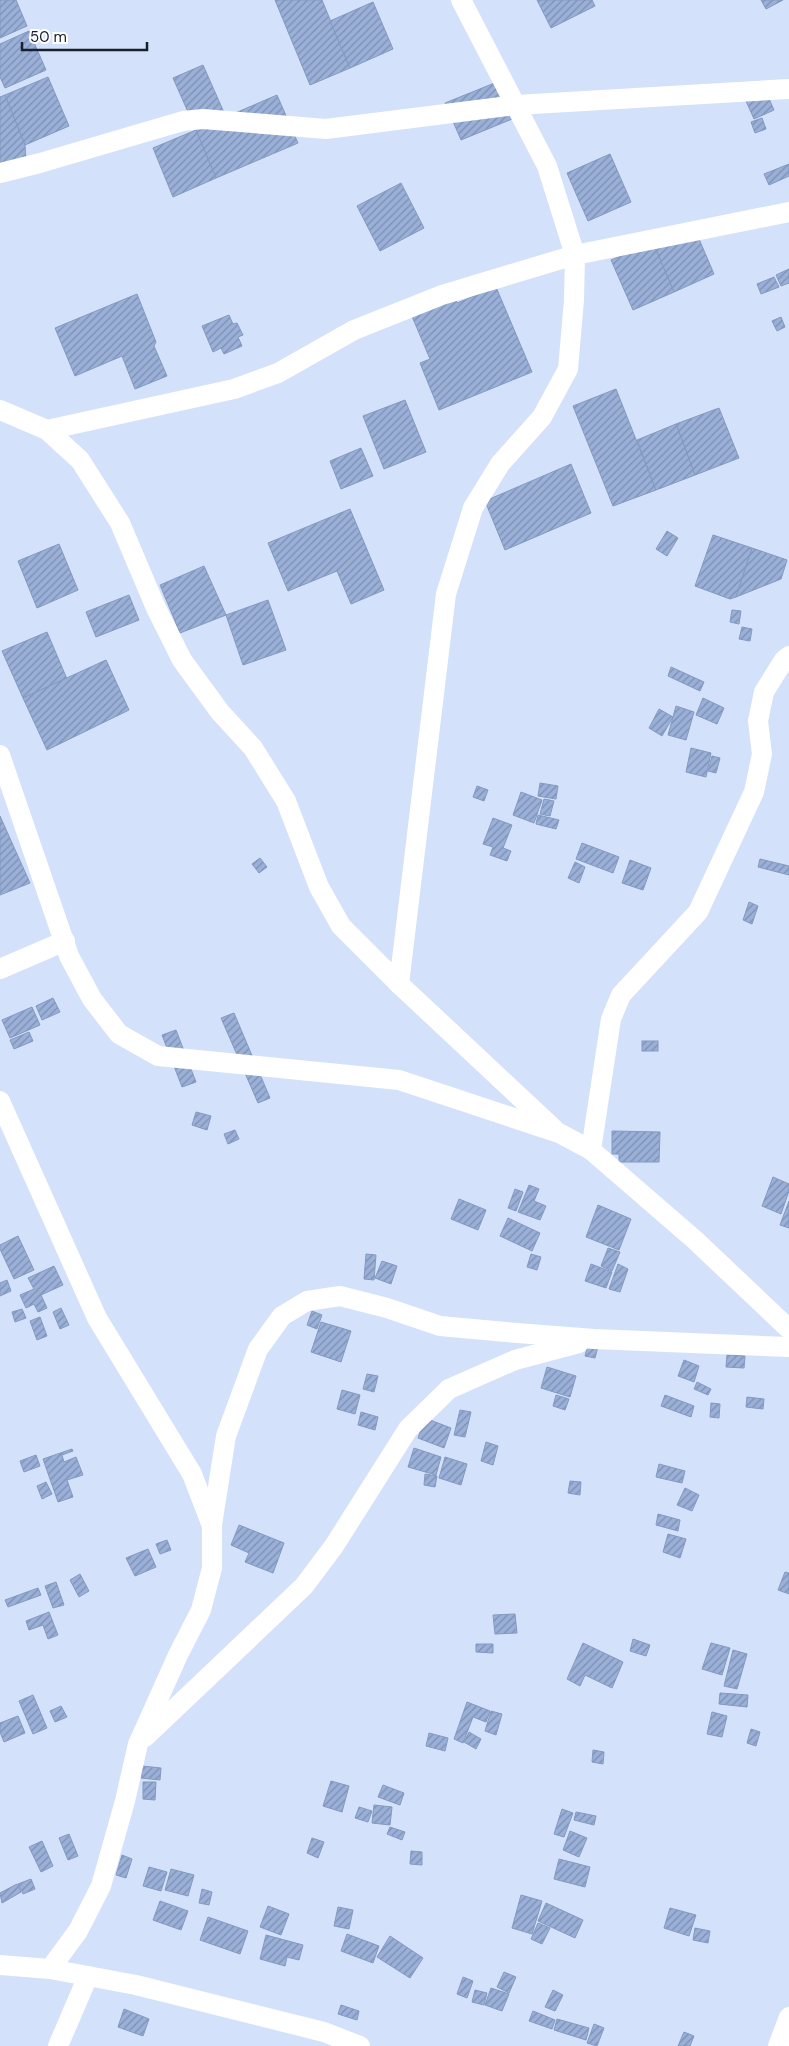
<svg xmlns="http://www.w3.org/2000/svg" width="789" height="2046" viewBox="0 0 789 2046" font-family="'DM Sans',sans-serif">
<defs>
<pattern id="building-hatch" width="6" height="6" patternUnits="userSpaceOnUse" patternTransform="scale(1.25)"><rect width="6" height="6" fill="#9ab0d8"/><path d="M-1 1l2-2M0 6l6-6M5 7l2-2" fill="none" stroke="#7d8fb0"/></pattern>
</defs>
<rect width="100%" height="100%" fill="#d3e1fa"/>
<g fill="url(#building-hatch)" stroke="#8399c0">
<polygon points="0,0 16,0 27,26 0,38"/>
<polygon points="275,0 322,0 350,68 310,85"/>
<polygon points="537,0 592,0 595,6 551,28"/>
<polygon points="761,0 783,0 766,9"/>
<polygon points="373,2 393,49 350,68 330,21"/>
<polygon points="29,31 46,70 5,88 0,77 0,44"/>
<polygon points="203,65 226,117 196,130 173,78"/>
<polygon points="48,77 69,126 25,145 5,95"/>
<polygon points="502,80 517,117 461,140 445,103"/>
<polygon points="766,92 774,110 754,119 746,101"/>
<polygon points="5,95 25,145 26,160 0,170 0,97"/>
<polygon points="277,95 298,143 216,178 196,130"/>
<polygon points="762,118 766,129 755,133 751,122"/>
<polygon points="196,130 216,178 173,197 153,148"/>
<polygon points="610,154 631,202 588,221 567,173"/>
<polygon points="789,164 789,176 769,185 764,174"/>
<polygon points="401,183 424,228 380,251 357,206"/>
<polygon points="693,225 714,274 674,292 653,243"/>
<polygon points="653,243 674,292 633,310 611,260"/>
<polygon points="789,269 789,283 781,286 776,275"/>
<polygon points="774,277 779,287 761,294 757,284"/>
<polygon points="496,287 532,372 439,410 420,363 430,359 411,314 454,296 457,303"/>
<polygon points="137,294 156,342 154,346 167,376 135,389 122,356 75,376 55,328"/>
<polygon points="229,315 233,324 237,323 243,335 238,337 242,346 224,354 221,348 213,352 202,326"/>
<polygon points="781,317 785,327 777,331 772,321"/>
<polygon points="616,389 656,490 613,506 573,406"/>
<polygon points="405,400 426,452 384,469 363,416"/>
<polygon points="719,408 739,458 695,475 676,424"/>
<polygon points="676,424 695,475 656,490 637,440"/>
<polygon points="361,448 373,476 341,489 330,461"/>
<polygon points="571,464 591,513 505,550 485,501"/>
<polygon points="350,509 384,590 351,604 337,571 288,591 268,543"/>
<polygon points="667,531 678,538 667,556 656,549"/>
<polygon points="713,535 752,548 736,597 730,599 695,586"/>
<polygon points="59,544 78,590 37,608 18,561"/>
<polygon points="752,548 787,560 781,579 736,597"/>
<polygon points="204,566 226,615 180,633 160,585"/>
<polygon points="129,595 139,620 96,637 86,612"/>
<polygon points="268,600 286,650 243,665 226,615"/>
<polygon points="732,610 741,611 739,624 730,622"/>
<polygon points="742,627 752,629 750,641 739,639"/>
<polygon points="47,632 67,679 23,698 2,651"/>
<polygon points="106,660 129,710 47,750 23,698"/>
<polygon points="671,667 704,682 700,691 668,676"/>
<polygon points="703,698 724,708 717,724 696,715"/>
<polygon points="676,706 694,712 686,740 668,735"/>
<polygon points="659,709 673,717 662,736 649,728"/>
<polygon points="691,748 711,753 706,777 686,772"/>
<polygon points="712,756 720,758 716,773 708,771"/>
<polygon points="540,783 558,786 556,799 538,796"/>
<polygon points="477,786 488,790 484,801 473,797"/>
<polygon points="521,792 542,800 534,823 513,815"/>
<polygon points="544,799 554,801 550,816 540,814"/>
<polygon points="538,815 559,820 556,829 536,824"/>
<polygon points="0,816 30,883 0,895"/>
<polygon points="493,818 512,825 503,848 511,851 507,861 490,855 493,847 483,844"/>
<polygon points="582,843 619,857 613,873 576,859"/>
<polygon points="260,858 267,867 259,873 252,864"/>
<polygon points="760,859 789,866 789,875 758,867"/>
<polygon points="630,860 651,868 643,890 622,883"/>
<polygon points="575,862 585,867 579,883 568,878"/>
<polygon points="749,902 758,906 752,924 743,920"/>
<polygon points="53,998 60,1012 42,1020 36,1006"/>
<polygon points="32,1007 40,1025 10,1038 2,1020"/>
<polygon points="234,1013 270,1098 258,1103 221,1018"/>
<polygon points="176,1030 196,1082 182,1087 162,1035"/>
<polygon points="29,1032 33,1041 14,1049 10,1040"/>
<rect x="642" y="1041" width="16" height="10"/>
<polygon points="196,1112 211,1116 207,1130 192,1125"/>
<polygon points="235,1130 239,1139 228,1144 224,1134"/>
<polygon points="612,1131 660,1132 659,1162 619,1162 619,1154 612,1154"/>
<polygon points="773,1177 789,1184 789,1191 781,1214 762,1206"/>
<polygon points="529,1185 539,1189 534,1201 546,1206 540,1220 518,1212"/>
<polygon points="515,1189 523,1192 516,1211 508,1208"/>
<polygon points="459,1199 486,1210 478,1230 451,1219"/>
<polygon points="789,1201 789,1228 780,1225"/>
<polygon points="598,1205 631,1219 619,1250 586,1237"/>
<polygon points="508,1218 540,1233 532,1251 500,1236"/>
<polygon points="18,1236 34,1270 14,1279 0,1249 0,1245"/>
<polygon points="608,1248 620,1252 612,1271 601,1266"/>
<polygon points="366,1254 376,1255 374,1280 364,1279"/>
<polygon points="531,1254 541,1257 537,1270 527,1267"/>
<polygon points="382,1261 397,1266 391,1284 375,1278"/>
<polygon points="591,1264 612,1272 606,1288 585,1281"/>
<polygon points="618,1264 628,1269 620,1292 609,1289"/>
<polygon points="54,1266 63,1285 41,1295 47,1308 38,1312 34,1304 26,1308 20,1295 34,1289 28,1278"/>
<polygon points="7,1280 11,1291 0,1296 0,1283"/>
<polygon points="61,1308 69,1325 60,1329 53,1312"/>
<polygon points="22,1309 26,1318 15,1322 12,1312"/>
<polygon points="312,1311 322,1315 317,1329 307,1325"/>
<polygon points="40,1317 47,1336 37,1340 30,1321"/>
<polygon points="321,1322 351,1331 341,1362 311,1352"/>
<polygon points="590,1337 600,1339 595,1358 585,1356"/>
<polygon points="727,1355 745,1356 744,1368 726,1367"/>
<polygon points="684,1360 699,1366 694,1382 678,1376"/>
<polygon points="547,1367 576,1376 570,1397 541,1388"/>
<polygon points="367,1374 378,1376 374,1392 363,1389"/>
<polygon points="697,1382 711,1389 708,1395 694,1389"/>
<polygon points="342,1390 360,1395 355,1414 337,1409"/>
<polygon points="556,1395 569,1399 565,1410 553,1406"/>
<polygon points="665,1395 694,1406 691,1417 661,1406"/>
<polygon points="747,1397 764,1399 763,1409 746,1407"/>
<polygon points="711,1403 720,1404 719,1418 710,1417"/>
<polygon points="460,1410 471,1412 465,1437 454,1435"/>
<polygon points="361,1412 378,1417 375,1430 358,1425"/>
<polygon points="425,1418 451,1428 444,1448 418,1438"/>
<polygon points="486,1442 498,1446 493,1465 481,1461"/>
<polygon points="414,1448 441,1457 436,1475 408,1467"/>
<polygon points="72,1449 73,1451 62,1455 64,1462 76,1457 83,1475 67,1480 73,1497 58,1502 43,1459"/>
<polygon points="36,1455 40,1466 24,1472 20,1461"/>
<polygon points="445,1457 467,1464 461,1485 439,1478"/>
<polygon points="659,1464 685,1471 682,1483 656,1477"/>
<polygon points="425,1474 437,1476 435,1487 424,1485"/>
<polygon points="570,1481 581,1482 580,1495 568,1493"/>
<polygon points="46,1482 52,1494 42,1499 37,1486"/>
<polygon points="685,1488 699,1495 692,1511 677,1505"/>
<polygon points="658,1514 680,1520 678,1531 656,1525"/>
<polygon points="239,1525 284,1543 273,1573 245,1562 249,1553 231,1545"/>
<polygon points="668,1534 686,1539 680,1558 663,1552"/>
<polygon points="167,1540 171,1550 160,1554 156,1544"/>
<polygon points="148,1549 156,1567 135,1576 126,1558"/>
<polygon points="785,1572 789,1573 789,1594 778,1590"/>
<polygon points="80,1574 89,1591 79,1597 70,1580"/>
<polygon points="56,1582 64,1605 53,1608 45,1586"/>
<polygon points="38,1588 41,1595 8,1607 5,1600"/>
<polygon points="49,1612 58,1635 48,1639 43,1625 29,1630 26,1621"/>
<polygon points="515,1614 517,1633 495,1634 493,1615"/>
<polygon points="633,1639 650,1645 646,1656 630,1651"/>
<polygon points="583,1643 623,1662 612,1688 585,1675 580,1686 567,1679"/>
<polygon points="711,1643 730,1648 722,1675 702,1669"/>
<polygon points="476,1644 493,1644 493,1653 476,1652"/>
<polygon points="733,1650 747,1654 737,1689 724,1686"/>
<polygon points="720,1693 748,1695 747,1707 719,1704"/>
<polygon points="33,1695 47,1728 33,1734 19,1701"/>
<polygon points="467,1702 490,1711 486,1722 473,1717 463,1743 454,1739"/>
<polygon points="61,1706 67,1717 55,1722 50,1711"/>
<polygon points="491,1711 502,1714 496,1735 485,1731"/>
<polygon points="712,1712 727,1716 722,1737 707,1734"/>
<polygon points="18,1716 25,1733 4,1742 0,1732 0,1723"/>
<polygon points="751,1729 760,1732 756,1746 747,1743"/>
<polygon points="469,1732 481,1739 476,1749 464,1742"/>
<polygon points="429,1733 448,1738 445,1751 426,1746"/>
<polygon points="593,1750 604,1752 603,1764 592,1762"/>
<polygon points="142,1766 161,1768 160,1780 141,1778"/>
<polygon points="331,1781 349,1786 342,1812 323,1806"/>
<polygon points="143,1782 156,1782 155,1800 143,1799"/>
<polygon points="383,1785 404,1793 400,1805 378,1797"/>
<polygon points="374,1805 392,1807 390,1825 372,1823"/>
<polygon points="359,1807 372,1811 368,1822 355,1818"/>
<polygon points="562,1809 573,1813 564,1837 554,1834"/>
<polygon points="576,1812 596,1816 594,1825 574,1820"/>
<polygon points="390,1827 405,1832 402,1840 387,1834"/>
<polygon points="570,1831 587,1838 579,1857 563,1850"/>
<polygon points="69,1834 78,1856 68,1860 59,1838"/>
<polygon points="312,1838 324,1842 318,1858 307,1853"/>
<polygon points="42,1841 53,1866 41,1872 29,1847"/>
<polygon points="411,1851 422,1852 422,1865 410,1864"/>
<polygon points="122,1855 132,1859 126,1878 116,1875"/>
<polygon points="559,1859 590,1867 585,1887 554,1879"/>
<polygon points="149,1867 167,1872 161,1891 143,1886"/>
<polygon points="171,1869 194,1875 188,1896 165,1890"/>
<polygon points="31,1879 35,1889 23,1894 18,1884"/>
<polygon points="17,1884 21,1892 2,1903 0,1893"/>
<polygon points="202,1889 212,1892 209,1905 199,1903"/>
<polygon points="521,1895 542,1901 532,1934 512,1928"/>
<polygon points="160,1901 188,1911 181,1930 153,1920"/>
<polygon points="546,1903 583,1920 575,1938 538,1921"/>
<polygon points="268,1906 289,1914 281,1935 260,1927"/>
<polygon points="338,1907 353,1910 349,1929 334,1926"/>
<polygon points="670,1908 696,1915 689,1936 664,1928"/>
<polygon points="208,1917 248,1931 240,1954 200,1940"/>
<polygon points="538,1923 550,1928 542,1944 531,1939"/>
<polygon points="695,1928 710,1931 708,1943 693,1940"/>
<polygon points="347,1934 379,1946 373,1963 341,1951"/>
<polygon points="266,1935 303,1945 299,1960 287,1957 285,1966 260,1959"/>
<polygon points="390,1936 423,1958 410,1978 377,1957"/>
<polygon points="504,1972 516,1977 509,1993 497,1987"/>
<polygon points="463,1977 473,1981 467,1998 457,1994"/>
<polygon points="491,1988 509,1994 502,2011 485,2005"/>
<polygon points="475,1990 487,1993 484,2005 472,2002"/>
<polygon points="553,1990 563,1995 555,2011 545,2007"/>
<polygon points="341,2005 359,2011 357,2020 338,2014"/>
<polygon points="124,2009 149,2019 143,2036 118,2027"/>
<polygon points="533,2011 555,2020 552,2029 529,2021"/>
<polygon points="557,2019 589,2028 586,2040 554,2030"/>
<polygon points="594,2024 604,2028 597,2046 587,2043"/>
<polygon points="684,2032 694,2036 690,2046 678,2046"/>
</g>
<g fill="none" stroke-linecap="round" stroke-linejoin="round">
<g stroke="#fff" stroke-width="20">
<polyline points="0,173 40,163 183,121 203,119 326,129 516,105 789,89"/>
<polyline points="0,410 47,430 80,460 120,523 156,608 182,660 220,712 253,748 286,801 319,887 341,926 399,984 554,1129"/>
<polyline points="47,430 234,389 278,373 354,330 442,295 575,255 789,212"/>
<polyline points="0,755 69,956 92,999 119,1034 158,1056 399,1080 559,1133 591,1150 695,1240 789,1329"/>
<polyline points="0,969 65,941"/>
<polyline points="399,984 446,594 473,508 500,464 542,417 568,369 574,300 575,255 547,166 461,0"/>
<polyline points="0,1101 97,1318 192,1474 212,1526 212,1568 201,1610 178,1655 138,1744 125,1801 101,1886 78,1931 50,1969"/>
<polyline points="591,1150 611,1019 621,995 698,912 754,792 762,754 758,721 764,692 784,660 789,656"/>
<polyline points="212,1525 226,1436 258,1349 282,1316 307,1301 340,1296 387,1308 440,1326 506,1332 594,1339 789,1347"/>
<polyline points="145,1737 304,1586 334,1546 408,1429 449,1389 515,1360 579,1343"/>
<polyline points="0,1965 50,1969 136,1985 324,2032 360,2046"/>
<polyline points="58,2046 88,1976"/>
<polyline points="778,2046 789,2017"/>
</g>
</g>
<path d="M22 42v8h125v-8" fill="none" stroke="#18202f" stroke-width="2.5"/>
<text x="30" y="42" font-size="15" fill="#18202f" stroke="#ffffff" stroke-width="4" paint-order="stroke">50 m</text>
</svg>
